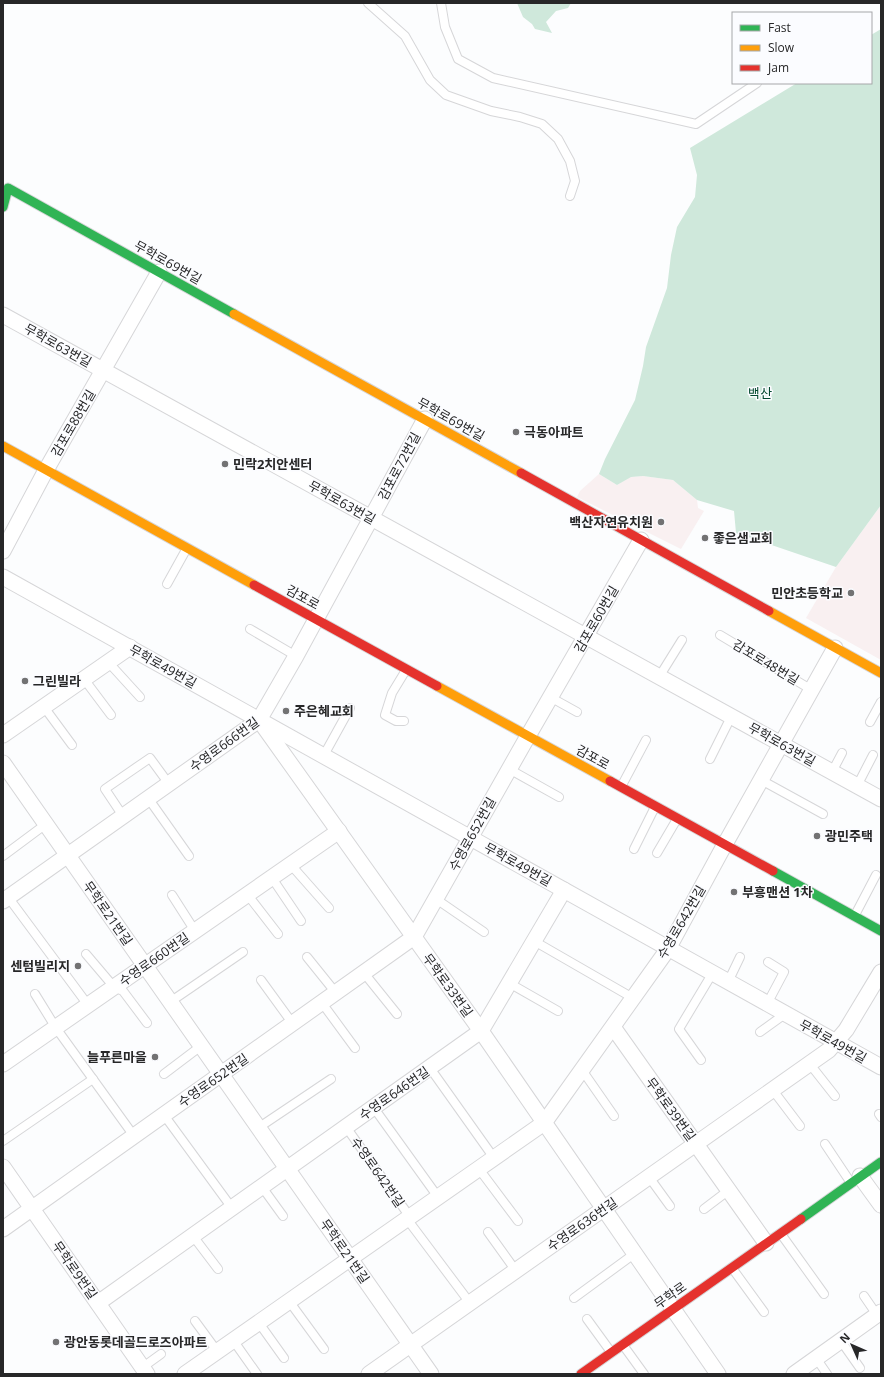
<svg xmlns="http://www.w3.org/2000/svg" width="884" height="1377" viewBox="0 0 884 1377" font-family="'Open Sans','Noto Sans KR',sans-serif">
<rect width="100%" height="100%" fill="#fcfdfe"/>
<g fill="#f9f0f1">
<polygon points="599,474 617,485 630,477 643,476 673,480 697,500 698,508 704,511 681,549 577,497 580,491"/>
<polygon points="881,505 881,660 806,618 836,567"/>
</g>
<g fill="#cfe8db">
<polygon points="517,3 571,3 568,8 556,11 546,22 552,33 535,29 532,24 523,17"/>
<polygon points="881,29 881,505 836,567 736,533 734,511 697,500 673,480 643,476 631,477 617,485 599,474 605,459 635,400 643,366 646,347 667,288 671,255 677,227 695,197 697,175 690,148 797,83 871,83 871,35"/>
</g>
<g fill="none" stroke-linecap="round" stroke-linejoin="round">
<g stroke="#d6d6d8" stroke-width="10">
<g id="lane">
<polyline points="368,3 405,36 430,80 446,95 491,111 520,117 542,124 558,139 570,161 575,181 570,196"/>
<polyline points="441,3 445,27 458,59 493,78 696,124 757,83"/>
<polyline points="167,584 187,548"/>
<polyline points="250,629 296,656"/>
<polyline points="720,635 812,690"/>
<polyline points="109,663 140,697"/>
<polyline points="659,677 682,640"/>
<polyline points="84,679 111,715"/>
<polyline points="550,697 577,712"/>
<polyline points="44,707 72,745"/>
<polyline points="404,721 396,721 385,715 392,693 406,670"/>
<polyline points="870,722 881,702"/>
<polyline points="324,755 350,708"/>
<polyline points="710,759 731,717"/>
<polyline points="509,769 559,797"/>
<polyline points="832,772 842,753"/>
<polyline points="761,780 823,814"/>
<polyline points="857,786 873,755"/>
<polyline points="621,787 646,740"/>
<polyline points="148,798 189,856"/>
<polyline points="123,816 105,789 150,758 169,784"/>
<polyline points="634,849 655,807"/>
<polyline points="657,853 677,819"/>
<polyline points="3,856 46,824"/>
<polyline points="291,865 329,908"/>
<polyline points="272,878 301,921"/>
<polyline points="247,894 278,934"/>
<polyline points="172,895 195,931"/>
<polyline points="8,897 88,1005"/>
<polyline points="436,899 484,932"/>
<polyline points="855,915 876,875"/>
<polyline points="534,941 633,998"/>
<polyline points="86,954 114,987 123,991 147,1023"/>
<polyline points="307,957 336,993"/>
<polyline points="364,973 397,1014"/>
<polyline points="261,980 293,1024"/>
<polyline points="728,982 740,957"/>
<polyline points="509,983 558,1011"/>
<polyline points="35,994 56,1028 134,1136"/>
<polyline points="170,1002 243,952"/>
<polyline points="322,1003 355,1048"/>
<polyline points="767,1004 784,972 768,962"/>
<polyline points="760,1032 785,1014"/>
<polyline points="701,1060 679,1029 712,974"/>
<polyline points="809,1063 835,1096"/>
<polyline points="430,1068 494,1158"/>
<polyline points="582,1070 614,1116"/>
<polyline points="164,1074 201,1046"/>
<polyline points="772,1089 800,1126"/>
<polyline points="374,1108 438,1197"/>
<polyline points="879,1114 881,1117"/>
<polyline points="164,1115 232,1208"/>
<polyline points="346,1127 410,1217"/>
<polyline points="258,1128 331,1079"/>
<polyline points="3,1141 93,1079"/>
<polyline points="825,1144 851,1183"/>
<polyline points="479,1169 518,1221"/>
<polyline points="649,1177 670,1206"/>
<polyline points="262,1187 283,1216"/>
<polyline points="704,1209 729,1190"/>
<polyline points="407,1219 470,1303"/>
<polyline points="488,1232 516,1271"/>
<polyline points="781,1234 824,1294"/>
<polyline points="193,1236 218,1269"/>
<polyline points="732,1268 764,1312"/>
<polyline points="864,1296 877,1315"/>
<polyline points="574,1298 634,1254"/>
<polyline points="289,1301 324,1349"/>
<polyline points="587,1319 611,1352"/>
<polyline points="195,1321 217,1351"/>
<polyline points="259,1323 284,1358"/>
<polyline points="233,1340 257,1374"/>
<polyline points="841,1341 860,1368"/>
<polyline points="623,1345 644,1374"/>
<polyline points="816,1358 827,1374"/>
<polyline points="143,1367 161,1354"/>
</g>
</g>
<g stroke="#d6d6d8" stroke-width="17">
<g id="street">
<polyline points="3,315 881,799"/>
<polyline points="3,551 46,470 159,272"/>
<polyline points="3,577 881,1067"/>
<polyline points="262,724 481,1031 718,1374"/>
<polyline points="3,735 130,647"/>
<polyline points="3,763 431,1374"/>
<polyline points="3,901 259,720 296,656 425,419"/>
<polyline points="613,1027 766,1243"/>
<polyline points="3,1064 339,831"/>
<polyline points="3,1167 147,1374"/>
<polyline points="860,1176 881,1205"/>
<polyline points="3,1229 414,937 528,736 641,540"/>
<polyline points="98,1303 481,1031 564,890"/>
<polyline points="185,1374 544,1123 668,949 725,844 835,648"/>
<polyline points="369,1374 829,1050 846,1030 881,972"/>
<polyline points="794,1374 881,1312"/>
</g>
</g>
<g stroke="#d6d6d8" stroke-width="11">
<g id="fast">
<polyline points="3,207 8,188 234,314"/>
<polyline points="773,871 881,931"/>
<polyline points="801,1219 881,1162"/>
</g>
</g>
<g stroke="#d6d6d8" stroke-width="11">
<g id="slow">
<polyline points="234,314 521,473"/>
<polyline points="3,446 254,585"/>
<polyline points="769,611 881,673"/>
<polyline points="437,686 610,781"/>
</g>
</g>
<g stroke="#d6d6d8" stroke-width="11">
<g id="jam">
<polyline points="521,473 769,611"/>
<polyline points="254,585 437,686"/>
<polyline points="610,781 773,871"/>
<polyline points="581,1374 801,1219"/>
</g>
</g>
<use href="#lane" stroke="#fff" stroke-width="8"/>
<use href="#street" stroke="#fff" stroke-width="15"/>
<use href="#fast" stroke="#30b455" stroke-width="9"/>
<use href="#slow" stroke="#ff9f0a" stroke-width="9"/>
<use href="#jam" stroke="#e5322d" stroke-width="9"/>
</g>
<g fill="#727273" stroke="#fbfcff" stroke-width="1.5">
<circle cx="516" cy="432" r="4"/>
<circle cx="225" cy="464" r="4"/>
<circle cx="661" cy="522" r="4"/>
<circle cx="705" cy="538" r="4"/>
<circle cx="851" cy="593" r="4"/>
<circle cx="25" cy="681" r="4"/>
<circle cx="286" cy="711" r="4"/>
<circle cx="817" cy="836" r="4"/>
<circle cx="734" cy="892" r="4"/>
<circle cx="78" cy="966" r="4"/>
<circle cx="155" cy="1057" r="4"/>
<circle cx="56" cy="1342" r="4"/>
</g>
<g text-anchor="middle" stroke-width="3" stroke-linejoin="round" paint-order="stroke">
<g font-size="13" fill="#272728" stroke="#fbfcff">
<text transform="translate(168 262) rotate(29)" y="5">무학로69번길</text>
<text transform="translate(58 345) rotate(29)" y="5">무학로63번길</text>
<text transform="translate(451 419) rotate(29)" y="5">무학로69번길</text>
<text transform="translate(73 423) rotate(-60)" y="5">감포로88번길</text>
<text transform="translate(399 466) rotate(-62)" y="5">감포로72번길</text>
<text transform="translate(342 502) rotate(29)" y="5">무학로63번길</text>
<text transform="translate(303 597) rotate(29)" y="5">감포로</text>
<text transform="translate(596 619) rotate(-60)" y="5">감포로60번길</text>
<text transform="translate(766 662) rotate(31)" y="5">감포로48번길</text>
<text transform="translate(163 666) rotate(29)" y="5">무학로49번길</text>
<text transform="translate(224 744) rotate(-36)" y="5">수영로666번길</text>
<text transform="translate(782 744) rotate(29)" y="5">무학로63번길</text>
<text transform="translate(593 757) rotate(29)" y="5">감포로</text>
<text transform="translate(472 834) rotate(-61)" y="5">수영로652번길</text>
<text transform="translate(518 864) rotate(29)" y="5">무학로49번길</text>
<text transform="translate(108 913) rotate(55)" y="5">무학로21번길</text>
<text transform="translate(681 922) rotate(-60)" y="5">수영로642번길</text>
<text transform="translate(154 959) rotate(-35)" y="5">수영로660번길</text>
<text transform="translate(448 985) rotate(54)" y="5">무학로33번길</text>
<text transform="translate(833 1041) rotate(29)" y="5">무학로49번길</text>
<text transform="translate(213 1080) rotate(-35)" y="5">수영로652번길</text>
<text transform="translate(394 1093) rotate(-35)" y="5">수영로646번길</text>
<text transform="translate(671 1109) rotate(54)" y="5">무학로39번길</text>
<text transform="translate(378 1172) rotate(55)" y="5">수영로642번길</text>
<text transform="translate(582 1224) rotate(-35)" y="5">수영로636번길</text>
<text transform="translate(345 1251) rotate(55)" y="5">무학로21번길</text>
<text transform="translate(75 1270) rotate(55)" y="5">무학로9번길</text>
<text transform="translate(670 1295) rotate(-35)" y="5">무학로</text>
</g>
<g font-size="13" fill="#044930" stroke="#fbfcff">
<text x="760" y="398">백산</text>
</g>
<g font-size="13" font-weight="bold" fill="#272728" stroke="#fbfcff" text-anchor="start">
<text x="524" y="437">극동아파트</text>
<text x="233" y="469">민락2치안센터</text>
<text x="653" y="527" text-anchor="end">백산자연유치원</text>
<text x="713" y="543">좋은샘교회</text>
<text x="843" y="598" text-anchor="end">민안초등학교</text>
<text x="33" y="686">그린빌라</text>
<text x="294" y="716">주은혜교회</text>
<text x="825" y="841">광민주택</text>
<text x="742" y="897">부흥맨션 1차</text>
<text x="70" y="971" text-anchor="end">센텀빌리지</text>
<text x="147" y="1062" text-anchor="end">늘푸른마을</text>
<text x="64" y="1347">광안동롯데골드로즈아파트</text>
</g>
</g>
<rect width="884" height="1377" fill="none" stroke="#272728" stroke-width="8"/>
<rect x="732" y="12" width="140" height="72" fill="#fbfcff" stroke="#a6a7a9"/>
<rect x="740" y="25" width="20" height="6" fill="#30b455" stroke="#a6a7a9"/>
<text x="768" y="32" font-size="12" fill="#272728">Fast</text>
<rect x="740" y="45" width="20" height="6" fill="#ff9f0a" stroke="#a6a7a9"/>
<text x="768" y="52" font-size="12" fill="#272728">Slow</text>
<rect x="740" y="65" width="20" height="6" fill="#e5322d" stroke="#a6a7a9"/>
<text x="768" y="72" font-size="12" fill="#272728">Jam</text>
<g transform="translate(852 1345) rotate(315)" stroke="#fbfcff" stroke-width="3" paint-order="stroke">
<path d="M0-3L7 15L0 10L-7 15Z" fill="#272728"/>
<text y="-6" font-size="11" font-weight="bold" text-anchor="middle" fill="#272728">N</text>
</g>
</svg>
